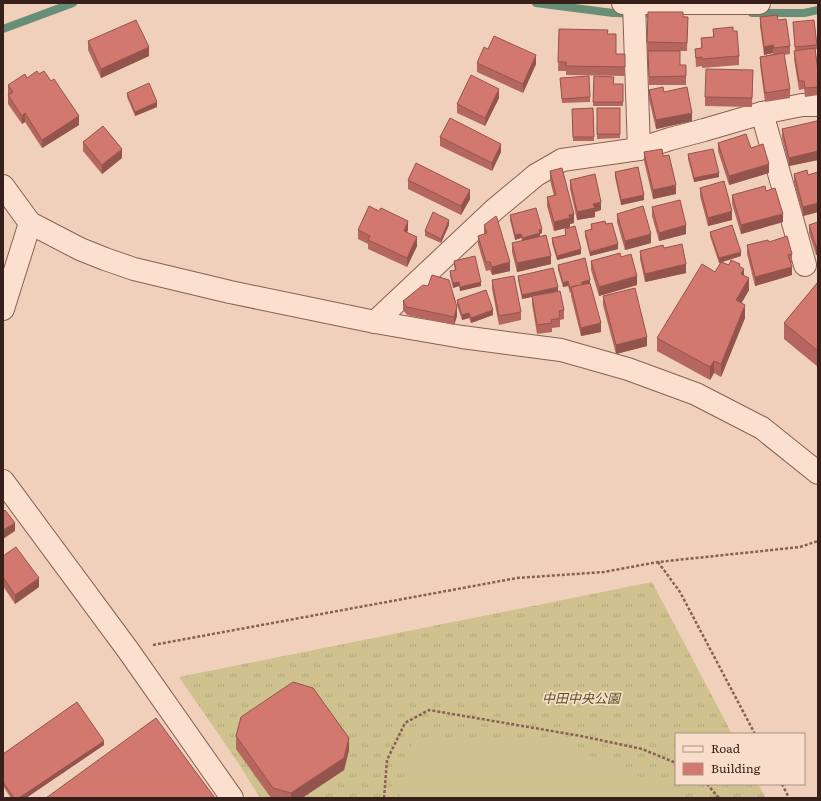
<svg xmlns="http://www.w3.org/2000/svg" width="821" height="801" viewBox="0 0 821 801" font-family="Literata,'Noto Sans JP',serif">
<defs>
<pattern id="grass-tufts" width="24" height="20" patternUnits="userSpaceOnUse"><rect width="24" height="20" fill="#cfc28f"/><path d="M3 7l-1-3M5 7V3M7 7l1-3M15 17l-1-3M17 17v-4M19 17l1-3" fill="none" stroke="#b2a67b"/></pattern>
</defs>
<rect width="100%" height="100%" fill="#f1d0bb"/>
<polygon fill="url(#grass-tufts)" points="652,582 732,734 676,734 676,784 758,784 766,798 260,798 237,761 179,677"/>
<polygon fill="#cfc28f" points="413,739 553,740 678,793 683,798 399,798"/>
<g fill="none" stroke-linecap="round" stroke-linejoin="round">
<g stroke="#678f78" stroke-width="8">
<polyline points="536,3 613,13 659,14"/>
<polyline points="752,13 804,13 818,10"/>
<polyline points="3,29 73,3"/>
</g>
<g stroke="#895f54" stroke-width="24">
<g id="minor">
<polyline points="623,3 759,3"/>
<polyline points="634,4 639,149"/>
<polyline points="762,113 805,265"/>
<polyline points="3,186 30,223 80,249 105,259 134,269 230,292 375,322 462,337 561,350 628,369 696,394 762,428 818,473"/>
<polyline points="3,309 30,223"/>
<polyline points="375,322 494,210 536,175 562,160 639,149 670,139 704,130 762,113 802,105 818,105"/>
<polyline points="3,481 128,650 232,798"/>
</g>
</g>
<g stroke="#895f54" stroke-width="2.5" stroke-dasharray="3 2" stroke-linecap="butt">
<polyline points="658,562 680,592 755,734"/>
<polyline points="153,645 517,578 604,572 658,562 800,547 818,541"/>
<polyline points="707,784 719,798"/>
<polyline points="782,784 789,798"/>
<polyline points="384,798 387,760 405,723 429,710 581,736 642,749 676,763"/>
</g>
<use href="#minor" stroke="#fbe0cf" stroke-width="22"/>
</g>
<g fill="#b5675f">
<polygon points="648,12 688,17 687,51 680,51 680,65 686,65 686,85 649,85 648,51 647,51"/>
<polygon points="760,17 778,20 790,46 790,54 784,55 790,89 790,98 765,102 760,65 760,57 773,54 773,53 764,55 760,26"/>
<polygon points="793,22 817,45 817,49 815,49 818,71 818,95 805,97 804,89 799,90 794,59 795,51"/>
<polygon points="559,29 608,34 616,54 625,54 625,76 566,75 566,71 558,71"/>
<polygon points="713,29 733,31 739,56 739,65 702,68 702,66 696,67 695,49 701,48 701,38 713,37"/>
<polygon points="88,41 149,56 101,78 88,50"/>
<polygon points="488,49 536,64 523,93 477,72 477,63"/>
<polygon points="753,70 752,107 705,106 705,97"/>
<polygon points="39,74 51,81 79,125 42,148 25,122 22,124 8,104 8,85"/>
<polygon points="594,76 614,84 623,84 623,106 593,106"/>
<polygon points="560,78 590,97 590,102 562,103"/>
<polygon points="649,90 664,92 692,121 656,129 649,99"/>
<polygon points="127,93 157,107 135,116 127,97"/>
<polygon points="499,98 485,126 457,113 457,104"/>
<polygon points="593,108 594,141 573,141 572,109"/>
<polygon points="597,108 620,108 620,138 597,139"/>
<polygon points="818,123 818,160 789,166 782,138 782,129"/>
<polygon points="440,137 501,152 492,171 440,146"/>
<polygon points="83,142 122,158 102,174 83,151"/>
<polygon points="718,143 751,148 769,173 729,185 718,151"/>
<polygon points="644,152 663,156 676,194 653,199 644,161"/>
<polygon points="688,154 719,177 694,182 688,159"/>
<polygon points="550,171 574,223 570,224 570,227 554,231 547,206 547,197 554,196 550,180"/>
<polygon points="615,172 644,200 621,205 615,177"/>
<polygon points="818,172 818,212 803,216 794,182 794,174 808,175"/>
<polygon points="408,180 470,199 461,215 408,189"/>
<polygon points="570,180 601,210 595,212 595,217 577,220 570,189"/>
<polygon points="700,188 732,220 708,226 700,196"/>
<polygon points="766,191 783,222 741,234 732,204 732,195"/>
<polygon points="652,207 686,234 659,241 652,216"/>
<polygon points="617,214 651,243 625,250 617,222"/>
<polygon points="510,215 542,233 540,234 540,237 551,264 517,272 512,252 512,243 522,241 521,238 515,240 510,220"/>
<polygon points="818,222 816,255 809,233 809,225"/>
<polygon points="591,224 606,224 618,249 590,256 585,236 585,231 591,230"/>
<polygon points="449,225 441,243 425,236 425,231"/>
<polygon points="484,225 510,271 492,275 490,270 486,271 478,244 478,236 484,234"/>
<polygon points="565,229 581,254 557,260 552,243 552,238 565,235"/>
<polygon points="358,230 408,230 407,232 417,246 407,267 368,249 368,244 358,239"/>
<polygon points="710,232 741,256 722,262 729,265 740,267 744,276 749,290 741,303 745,318 721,377 714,373 710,380 657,351 657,338 715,272 721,262 719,263 710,236"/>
<polygon points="769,242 792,254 792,263 791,263 792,275 755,286 747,254 747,245"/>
<polygon points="664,248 686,273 645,282 640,259 640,251"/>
<polygon points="621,257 637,285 599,296 591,270 591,261"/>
<polygon points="454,261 481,286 460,291 459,286 453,288 450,276 450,271 455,270 454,266"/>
<polygon points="558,265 590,284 601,332 581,336 571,296 571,293 570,293 568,286 563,287 558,270"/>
<polygon points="518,276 558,291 564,310 564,319 560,320 560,327 552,328 552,332 537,334 532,304 532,297 522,299 518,280"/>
<polygon points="492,280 521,312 521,320 499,325 492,289"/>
<polygon points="818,282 818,367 784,339 784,323"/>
<polygon points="603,296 647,346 616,354 603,305"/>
<polygon points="457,300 493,315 471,323 469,318 462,320 457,305"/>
<polygon points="403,301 457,316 454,325 407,315 403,310"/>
<polygon points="3,556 39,587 15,604 3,586"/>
<polygon points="236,736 349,750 344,770 302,798 271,798 236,749"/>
<polygon points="104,745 26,798 11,798 3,786 3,754"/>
</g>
<g fill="#93544d">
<polygon points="773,45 773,53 764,55 764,47"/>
<polygon points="149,47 149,56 101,78 101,69"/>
<polygon points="536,55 536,64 523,93 523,84"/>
<polygon points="499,89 499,98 485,126 485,118"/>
<polygon points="157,102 157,107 135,116 135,112"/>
<polygon points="25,113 25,122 22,124 22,116"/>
<polygon points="692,113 692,121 656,129 656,120"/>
<polygon points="79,116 79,125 42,148 42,140"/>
<polygon points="501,144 501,152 492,171 492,163"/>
<polygon points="122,149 122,158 102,174 102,165"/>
<polygon points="818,151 818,160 789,166 789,158"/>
<polygon points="769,164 769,173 729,185 729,176"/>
<polygon points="719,173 719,177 694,182 694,178"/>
<polygon points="676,185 676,194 653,199 653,190"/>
<polygon points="470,190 470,199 461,215 461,206"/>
<polygon points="644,195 644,200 621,205 621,200"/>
<polygon points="601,202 601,210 595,212 595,217 577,220 577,212 593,204"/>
<polygon points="818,203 818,212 803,216 803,207"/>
<polygon points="732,211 732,220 708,226 708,218"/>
<polygon points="574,214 574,223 570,224 570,227 554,231 554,222 569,215"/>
<polygon points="783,214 783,222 741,234 741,225"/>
<polygon points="449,220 449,225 441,243 441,239"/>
<polygon points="408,221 408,230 404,239 404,231"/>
<polygon points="686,225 686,234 659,241 659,233"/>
<polygon points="542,229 542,233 540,234 540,238 523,242 523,238 539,230"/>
<polygon points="521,234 521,238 515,240 515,235"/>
<polygon points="651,234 651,243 625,250 625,241"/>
<polygon points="417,237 417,246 407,267 407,258"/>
<polygon points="618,244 618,249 590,256 590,252"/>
<rect x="816" y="246" width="2" height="9"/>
<polygon points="581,249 581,254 557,260 557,256"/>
<polygon points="741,252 741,256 719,263 719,258"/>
<polygon points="551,256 551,264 517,272 517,263"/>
<polygon points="510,262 510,271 492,275 492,267"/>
<polygon points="686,264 686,273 645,282 645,274"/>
<polygon points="792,267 792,275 755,286 755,277"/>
<polygon points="744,269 744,281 741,274"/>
<polygon points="637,276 637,285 599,296 599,287"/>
<polygon points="749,278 749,290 736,313 736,300"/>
<polygon points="590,280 590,285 571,288 582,282"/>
<polygon points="568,281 568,286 563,287 563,283"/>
<polygon points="459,282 459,286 453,288 453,283"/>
<polygon points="481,282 481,286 460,291 460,287"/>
<polygon points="558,287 558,291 522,299 522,295"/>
<polygon points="745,305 745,318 721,377 721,364"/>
<polygon points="457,307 457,316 454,325 454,317"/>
<polygon points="493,310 493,315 471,323 471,318"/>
<polygon points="469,313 469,318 462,320 462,315"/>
<polygon points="601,323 601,332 581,336 581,328"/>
<polygon points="647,337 647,346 616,354 616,345"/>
<polygon points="714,361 714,373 710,380 710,367"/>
<polygon points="15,523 15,531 3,539 3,530"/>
<polygon points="39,578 39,587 15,604 15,595"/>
<polygon points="349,738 349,750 344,770 302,798 291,798 291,793"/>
<polygon points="104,741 104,745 26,798 19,798"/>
</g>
<g fill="#d2786e" stroke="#93544d">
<polygon points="648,12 683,12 683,17 688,17 687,43 647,42"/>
<polygon points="777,15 778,20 786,19 790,46 774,48 773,45 764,47 760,17"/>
<polygon points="136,20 149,47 101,69 88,41"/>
<polygon points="814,20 817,45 795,47 793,22"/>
<polygon points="733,27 733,31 737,31 739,56 702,59 702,57 696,58 695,49 702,48 701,38 714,37 713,29"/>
<polygon points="559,29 608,30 607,34 616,34 616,54 625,54 625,67 566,66 566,62 558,62"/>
<polygon points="494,36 536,55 523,84 477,63 484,47 488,49"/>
<polygon points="815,48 818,71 818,87 805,88 804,81 799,81 794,51"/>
<polygon points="648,51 680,51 680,65 686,65 686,76 649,77"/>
<polygon points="784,53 790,89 765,93 760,57"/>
<polygon points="706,69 753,70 752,98 705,97"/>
<polygon points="37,71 39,74 44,71 51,81 54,79 79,116 42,140 25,113 22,116 8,95 13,92 8,85 25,74 27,78"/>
<polygon points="471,75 499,89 485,118 457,104"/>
<polygon points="589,76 590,97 562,99 560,78"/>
<polygon points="594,76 614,77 613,84 623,84 623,102 593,102"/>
<polygon points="149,83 157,102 135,112 127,93"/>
<polygon points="663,87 664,92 687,87 692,113 656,120 649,90"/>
<polygon points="593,108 594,137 573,137 572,109"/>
<rect x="597" y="108" width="23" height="26"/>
<polygon points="450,118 501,144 492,163 440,137"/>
<polygon points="817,121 818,123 818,151 789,158 782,129"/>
<polygon points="103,126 122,149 102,165 83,142"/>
<polygon points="746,134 751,148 763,144 769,164 729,176 718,143"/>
<polygon points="662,149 663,156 669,155 676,185 653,190 644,152"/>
<polygon points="713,149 719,173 694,178 688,154"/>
<polygon points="416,163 470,190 461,206 408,180"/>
<polygon points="638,167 644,195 621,200 615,172"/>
<polygon points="562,168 574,214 569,215 570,218 554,222 547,197 556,195 550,171"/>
<polygon points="807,170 808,175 818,172 818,203 803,207 794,174"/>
<polygon points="595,174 601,202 593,204 595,208 577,212 570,180"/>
<polygon points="724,181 732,211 708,218 700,188"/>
<polygon points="765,186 766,191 775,188 783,214 741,225 732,195"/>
<polygon points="680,200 686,225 659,233 652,207"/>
<polygon points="369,206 379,211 381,208 408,221 404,231 417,237 407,258 368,240 370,236 358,230"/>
<polygon points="643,206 651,234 625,241 617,214"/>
<polygon points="536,208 542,229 539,230 540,233 523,238 521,234 515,235 510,215"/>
<polygon points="433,212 449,220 441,239 425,231"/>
<polygon points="496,216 497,218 510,262 492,267 490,262 486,262 478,236 487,233 484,225"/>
<polygon points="605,221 606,224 612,223 618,244 590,252 585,231 592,229 591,224"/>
<polygon points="818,222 818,246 816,246 809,225"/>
<polygon points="732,225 741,252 719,258 710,232"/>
<polygon points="575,226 581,249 557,256 552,238 566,235 565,229"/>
<polygon points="546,235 551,256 517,263 512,243"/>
<polygon points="787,236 792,254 788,255 792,267 755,277 747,245 768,240 769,242"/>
<polygon points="682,244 686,264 645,274 640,251 663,245 664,248"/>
<polygon points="620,253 621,257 631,254 637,276 599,287 591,261"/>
<polygon points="475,256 481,282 460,287 459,282 453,283 450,271 456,270 454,261"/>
<polygon points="585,258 590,280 582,282 582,285 571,287 571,288 570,288 568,281 563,283 558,265"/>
<polygon points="731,260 740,264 739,266 744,269 741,274 749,278 736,300 745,305 721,364 714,361 710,367 657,338 702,264 715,272 721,262 729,265"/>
<polygon points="553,268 558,287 522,295 518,276"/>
<polygon points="432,275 449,280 457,307 454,317 407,307 403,301 423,285 428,286"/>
<polygon points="514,276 521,312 499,316 492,280"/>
<polygon points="818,282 818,351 784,323"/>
<polygon points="590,283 601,323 581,328 571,287"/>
<polygon points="635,288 647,337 616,345 603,296"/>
<polygon points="486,290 493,310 471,318 469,313 462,315 457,300"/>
<polygon points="560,291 564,310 559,311 560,318 551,320 552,323 537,325 532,296"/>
<polygon points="5,510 15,523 3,530 3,512"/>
<polygon points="16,547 39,578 15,595 3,577 3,556"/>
<polygon points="293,682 313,688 349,738 344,758 291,793 273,788 236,736 241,717"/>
<polygon points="77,702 104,741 19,798 14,798 3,782 3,754"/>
<polygon points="156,718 215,798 46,798"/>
</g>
<g text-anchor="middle" stroke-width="3.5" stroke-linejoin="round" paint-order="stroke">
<g font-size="13" font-style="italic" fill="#55511f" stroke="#f8ddcb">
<text x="581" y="703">中田中央公園</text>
</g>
</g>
<rect width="821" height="801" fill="none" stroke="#371f1a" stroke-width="8"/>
<rect x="675" y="733" width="130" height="52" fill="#f8ddcb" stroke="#ab9184"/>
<rect x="683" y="746" width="20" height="6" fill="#fbe0cf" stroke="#ab9184"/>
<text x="711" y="753" font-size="12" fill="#371f1a">Road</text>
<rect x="683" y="763" width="20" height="12" fill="#d2786e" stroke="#ab9184"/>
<text x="711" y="773" font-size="12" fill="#371f1a">Building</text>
</svg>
